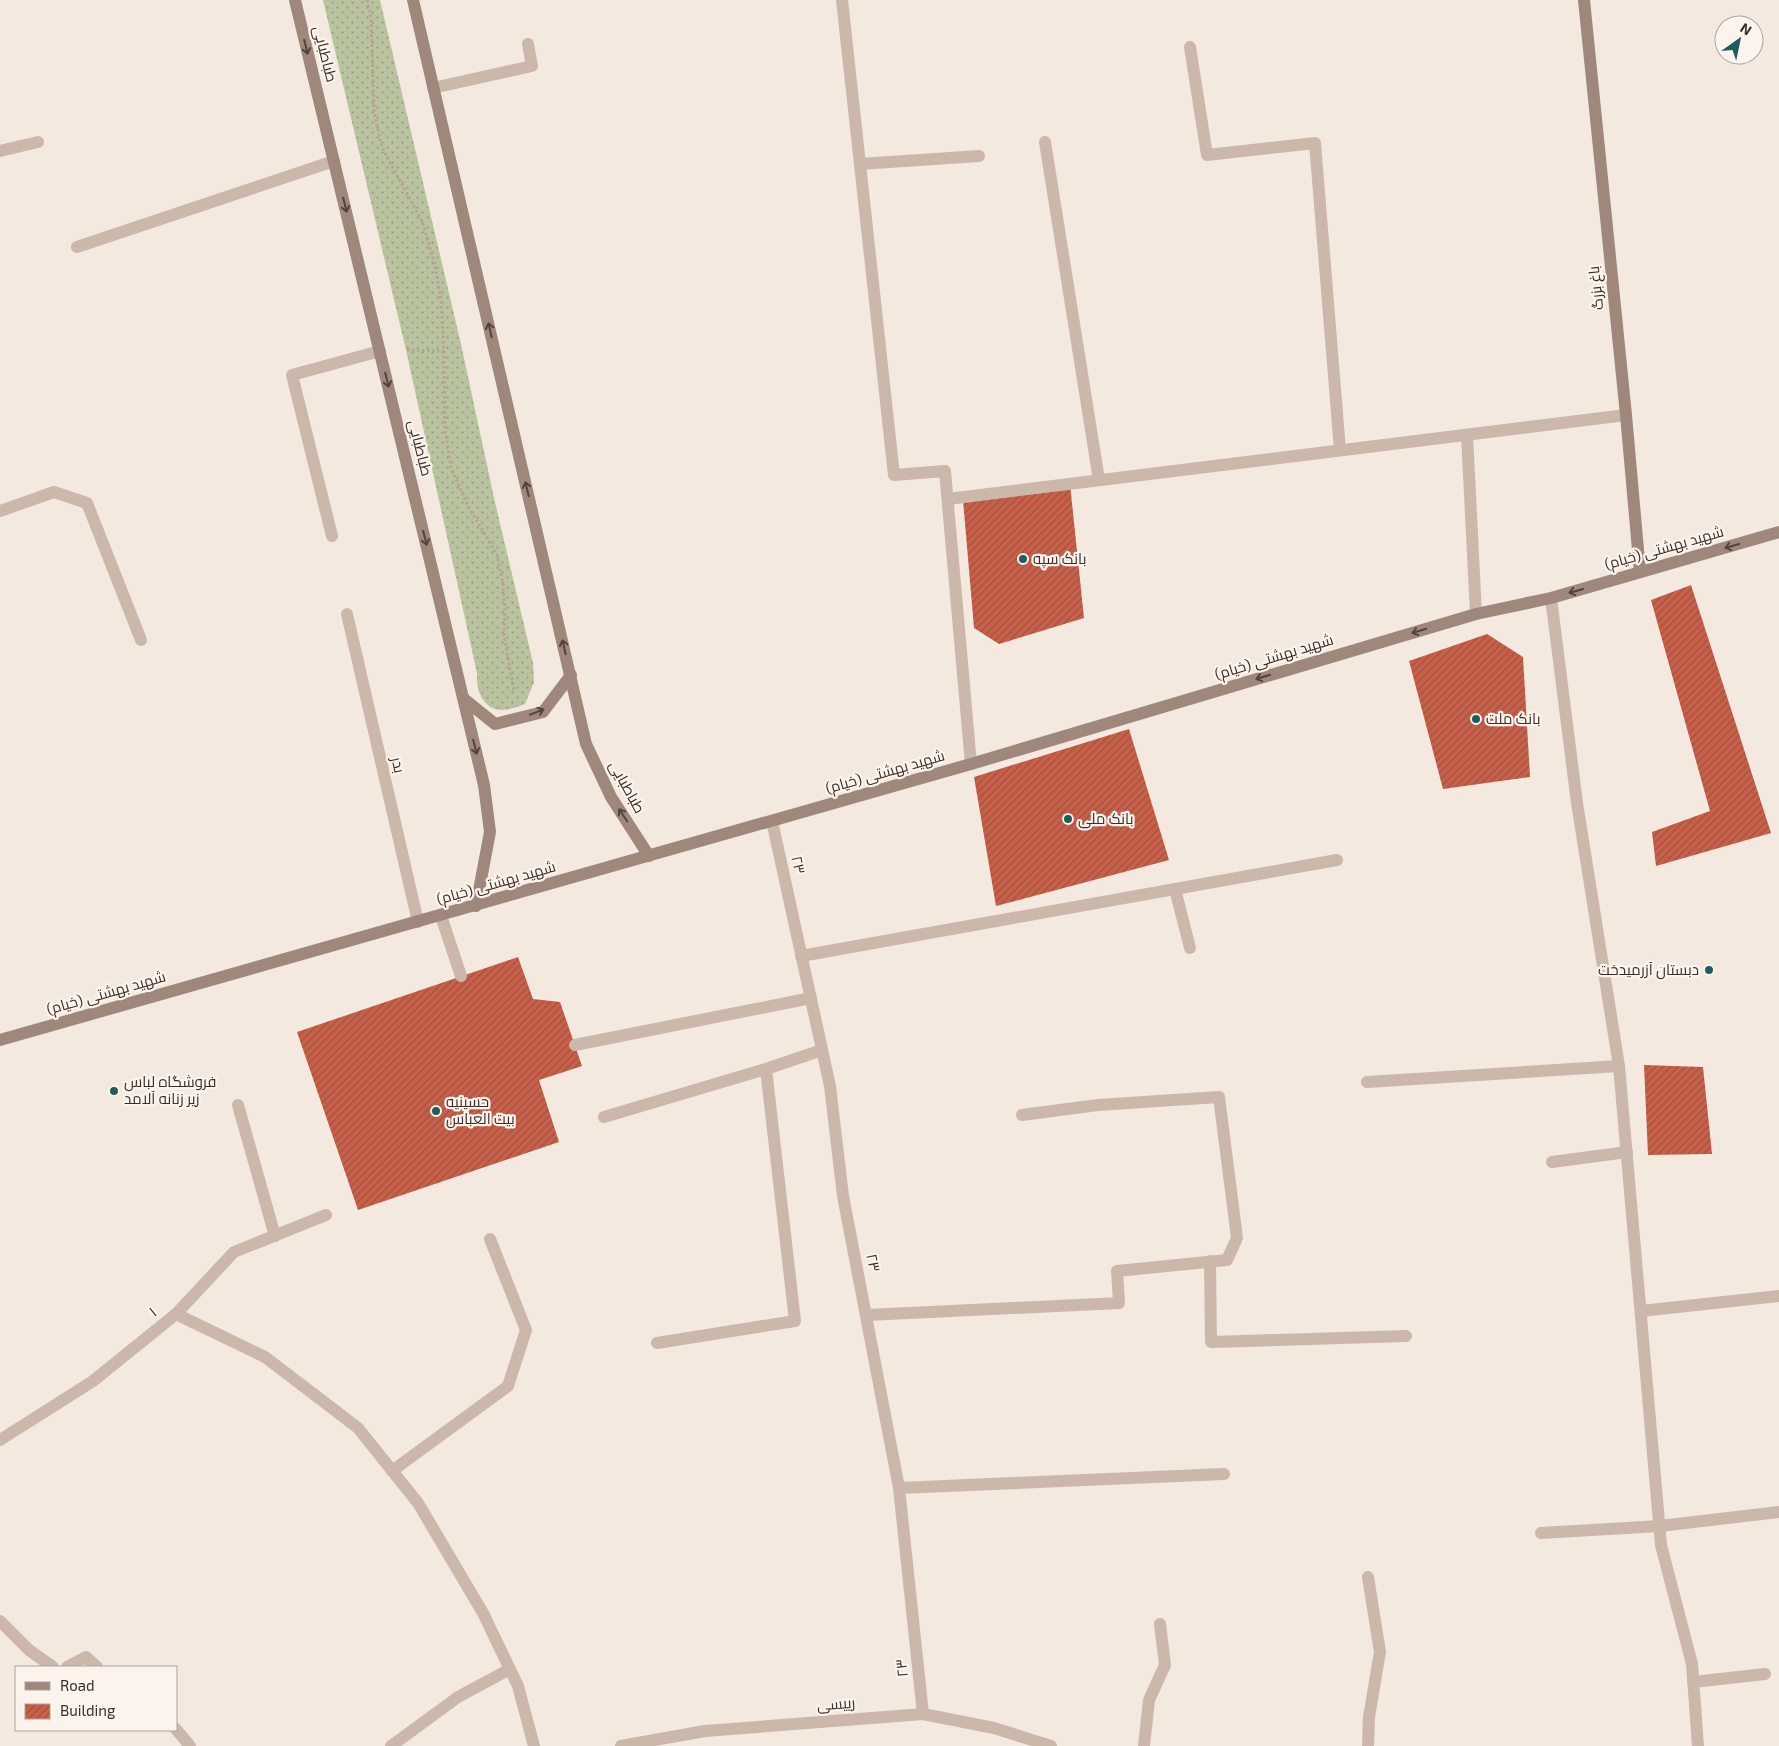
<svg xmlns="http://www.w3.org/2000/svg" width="1779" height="1746" viewBox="0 0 1779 1746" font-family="'Exo 2',Cairo,sans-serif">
<defs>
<pattern id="grass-dots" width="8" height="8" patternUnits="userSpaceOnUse" patternTransform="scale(1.25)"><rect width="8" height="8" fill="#b9c39f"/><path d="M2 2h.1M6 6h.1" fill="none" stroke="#979f82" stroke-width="1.8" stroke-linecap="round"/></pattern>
<pattern id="building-hatch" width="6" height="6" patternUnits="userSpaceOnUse" patternTransform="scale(1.25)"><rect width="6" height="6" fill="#c7604a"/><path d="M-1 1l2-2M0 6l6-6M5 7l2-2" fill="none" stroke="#a3503e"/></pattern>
</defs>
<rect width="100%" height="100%" fill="#f3e9df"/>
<path fill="url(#grass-dots)" d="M 323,0 L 380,0 L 461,344 L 494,498 L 533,663 L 534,682 L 525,704 C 507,711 490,716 480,694 C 477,688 477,679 477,673 L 406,350 Z"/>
<g fill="url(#building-hatch)">
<polygon points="1070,484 1084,618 999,644 974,628 963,500"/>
<polygon points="1691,585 1771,833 1656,866 1652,832 1710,811 1651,600"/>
<polygon points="1487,634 1523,657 1530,777 1443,789 1409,661"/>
<polygon points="1129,729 1169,860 996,906 974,777"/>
<polygon points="518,957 533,999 560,1002 582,1066 539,1080 559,1142 358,1210 297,1032"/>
<polygon points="1644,1065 1703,1067 1712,1154 1648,1155"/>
</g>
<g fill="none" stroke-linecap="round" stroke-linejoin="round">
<g stroke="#b8a295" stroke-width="3" stroke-dasharray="2.5 2.5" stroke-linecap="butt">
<polyline points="367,0 371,17 374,111 382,148 422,221 435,265 441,301 444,351 445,430 451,468 468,506 497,555 503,584 505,612 504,635 514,691"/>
<polyline points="407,350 444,351"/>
</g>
<g stroke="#ccb8ab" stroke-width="12">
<polyline points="441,916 461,976"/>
<polyline points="575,1045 811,998"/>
<polyline points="604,1117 766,1069 822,1050"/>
<polyline points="657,1343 795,1321 766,1069"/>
</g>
<g stroke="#ccb8ab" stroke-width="12">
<polyline points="842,0 894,475 945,471 971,764"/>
<polyline points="1190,47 1207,155 1315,143 1340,450"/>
<polyline points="433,88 532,66 528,44"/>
<polyline points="1045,142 1099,480"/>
<polyline points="0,151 38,142"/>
<polyline points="860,164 979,156"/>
<polyline points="77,247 334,161"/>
<polyline points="1467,435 1476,614"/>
<polyline points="948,499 1626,415"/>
<polyline points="0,511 54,492 87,503 141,640"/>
<polyline points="332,536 292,375 380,351"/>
<polyline points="1551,598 1577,803 1619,1066 1661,1545 1692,1664 1698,1746"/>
<polyline points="347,614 418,922"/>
<polyline points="772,821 830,1086 843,1196 899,1488 923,1714"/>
<polyline points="1175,889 1190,948"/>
<polyline points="801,956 1337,860"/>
<polyline points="1367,1082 1619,1066"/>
<polyline points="238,1105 275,1236"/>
<polyline points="1552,1162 1627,1152"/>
<polyline points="1210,1261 1211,1342 1406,1336"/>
<polyline points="1641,1311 1779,1296"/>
<polyline points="176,1314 265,1357 358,1428 418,1503 483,1613 518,1686 534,1746"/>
<polyline points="867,1315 1119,1303 1117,1271 1227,1260 1237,1238 1219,1097 1098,1105 1022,1115"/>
<polyline points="0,1440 93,1381 176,1314 234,1252 326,1215"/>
<polyline points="392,1471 508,1386 526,1330 490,1239"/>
<polyline points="899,1488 1224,1474"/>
<polyline points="1541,1533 1660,1526 1779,1512"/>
<polyline points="1368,1577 1380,1652 1369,1717 1368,1746"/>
<polyline points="0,1621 29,1650 53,1667"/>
<polyline points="67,1667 86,1657 97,1667"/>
<polyline points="1693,1682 1765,1674"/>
<polyline points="176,1729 190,1746"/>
<polyline points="391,1746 458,1697 510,1669"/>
<polyline points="621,1746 705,1731 923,1714 994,1728 1051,1746"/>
<polyline points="1144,1746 1149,1700 1165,1665 1160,1624"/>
</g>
<g stroke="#a0877c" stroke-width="12">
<polyline points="295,0 484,785 490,832 476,906"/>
<polyline points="413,0 586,744 611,797 649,856"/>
<polyline points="1584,0 1626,415 1640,572"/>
<polyline points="464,699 495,724 543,712 571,675"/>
<polyline points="0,1040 971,764 1476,614 1551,598 1779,532"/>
</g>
</g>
<defs><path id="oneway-shaft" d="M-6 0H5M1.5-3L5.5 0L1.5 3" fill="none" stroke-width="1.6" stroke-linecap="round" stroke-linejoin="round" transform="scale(1.25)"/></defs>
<g stroke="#54443e">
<use href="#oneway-shaft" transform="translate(306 47) rotate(76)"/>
<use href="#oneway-shaft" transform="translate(345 205) rotate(76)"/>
<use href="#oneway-shaft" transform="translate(490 330) rotate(-103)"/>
<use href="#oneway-shaft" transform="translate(387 380) rotate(76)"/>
<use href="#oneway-shaft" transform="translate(527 489) rotate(-103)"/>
<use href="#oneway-shaft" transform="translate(425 538) rotate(76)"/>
<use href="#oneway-shaft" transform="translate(1732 546) rotate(164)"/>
<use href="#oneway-shaft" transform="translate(1576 591) rotate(164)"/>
<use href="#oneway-shaft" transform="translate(1419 631) rotate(163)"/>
<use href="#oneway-shaft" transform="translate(564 647) rotate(-103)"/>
<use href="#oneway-shaft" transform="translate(1263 677) rotate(163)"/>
<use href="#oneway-shaft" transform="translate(537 712) rotate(-21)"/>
<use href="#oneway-shaft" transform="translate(475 747) rotate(76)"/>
<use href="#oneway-shaft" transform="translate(623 815) rotate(-123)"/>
</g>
<g fill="#1f5c5c" stroke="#fbf3ec" stroke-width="2">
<circle cx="1023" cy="559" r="5"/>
<circle cx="1476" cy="719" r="5"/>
<circle cx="1068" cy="819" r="5"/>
<circle cx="1709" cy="970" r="5"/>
<circle cx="114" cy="1091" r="5"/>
<circle cx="436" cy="1111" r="5"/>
</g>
<g text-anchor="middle" stroke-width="4.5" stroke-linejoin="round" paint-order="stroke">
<g font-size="15" fill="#3a2e2a" stroke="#fbf3ec">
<text transform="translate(325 54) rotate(76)" y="5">طباطبایی</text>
<text transform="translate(1596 288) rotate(-96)" y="5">باغ بزرگ</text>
<text transform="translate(420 448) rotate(76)" y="5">طباطبایی</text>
<text transform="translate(1664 548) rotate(-16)" y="5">شهید بهشتی (خیام)</text>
<text transform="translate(1274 657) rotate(-17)" y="5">شهید بهشتی (خیام)</text>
<text transform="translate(398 765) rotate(77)" y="5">بدر</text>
<text transform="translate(885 772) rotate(-16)" y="5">شهید بهشتی (خیام)</text>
<text transform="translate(627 787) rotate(61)" y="5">طباطبایی</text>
<text transform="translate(798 865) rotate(78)" y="5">۲۳</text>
<text transform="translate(496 883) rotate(-16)" y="5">شهید بهشتی (خیام)</text>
<text transform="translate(106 993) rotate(-16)" y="5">شهید بهشتی (خیام)</text>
<text transform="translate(873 1263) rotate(79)" y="5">۲۳</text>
<text transform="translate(153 1312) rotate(-39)" y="5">۱</text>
<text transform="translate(902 1668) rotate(-96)" y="5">۲۳</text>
<text transform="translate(836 1704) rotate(-4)" y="5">رییسی</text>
</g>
<g font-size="15" fill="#3a2e2a" stroke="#fbf3ec" text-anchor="start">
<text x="1033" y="564">بانک سپه</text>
<text x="1486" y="724">بانک ملت</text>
<text x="1078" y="824">بانک ملی</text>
<text x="1699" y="975" text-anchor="end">دبستان آزرمیدخت</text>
<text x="124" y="1087">فروشگاه لباس<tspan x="124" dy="17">زیر زنانه آلامد</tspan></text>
<text x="446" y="1107">حسینیه<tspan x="446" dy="17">بیت العباس</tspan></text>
</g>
</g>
<rect x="15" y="1666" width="162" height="65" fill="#fbf3ec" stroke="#aea49e"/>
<rect x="25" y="1682" width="25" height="8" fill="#a0877c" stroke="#aea49e"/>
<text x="60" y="1691" font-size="15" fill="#3a2e2a">Road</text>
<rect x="25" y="1704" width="25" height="15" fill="url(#building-hatch)" stroke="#aea49e"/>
<text x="60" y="1716" font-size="15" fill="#3a2e2a">Building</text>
<g transform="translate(1739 40) rotate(33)"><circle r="24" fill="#fbf3ec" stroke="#aea49e"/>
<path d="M0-4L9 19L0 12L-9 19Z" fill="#1f5c5c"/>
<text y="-8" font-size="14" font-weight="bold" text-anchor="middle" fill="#3a2e2a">N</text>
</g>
</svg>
